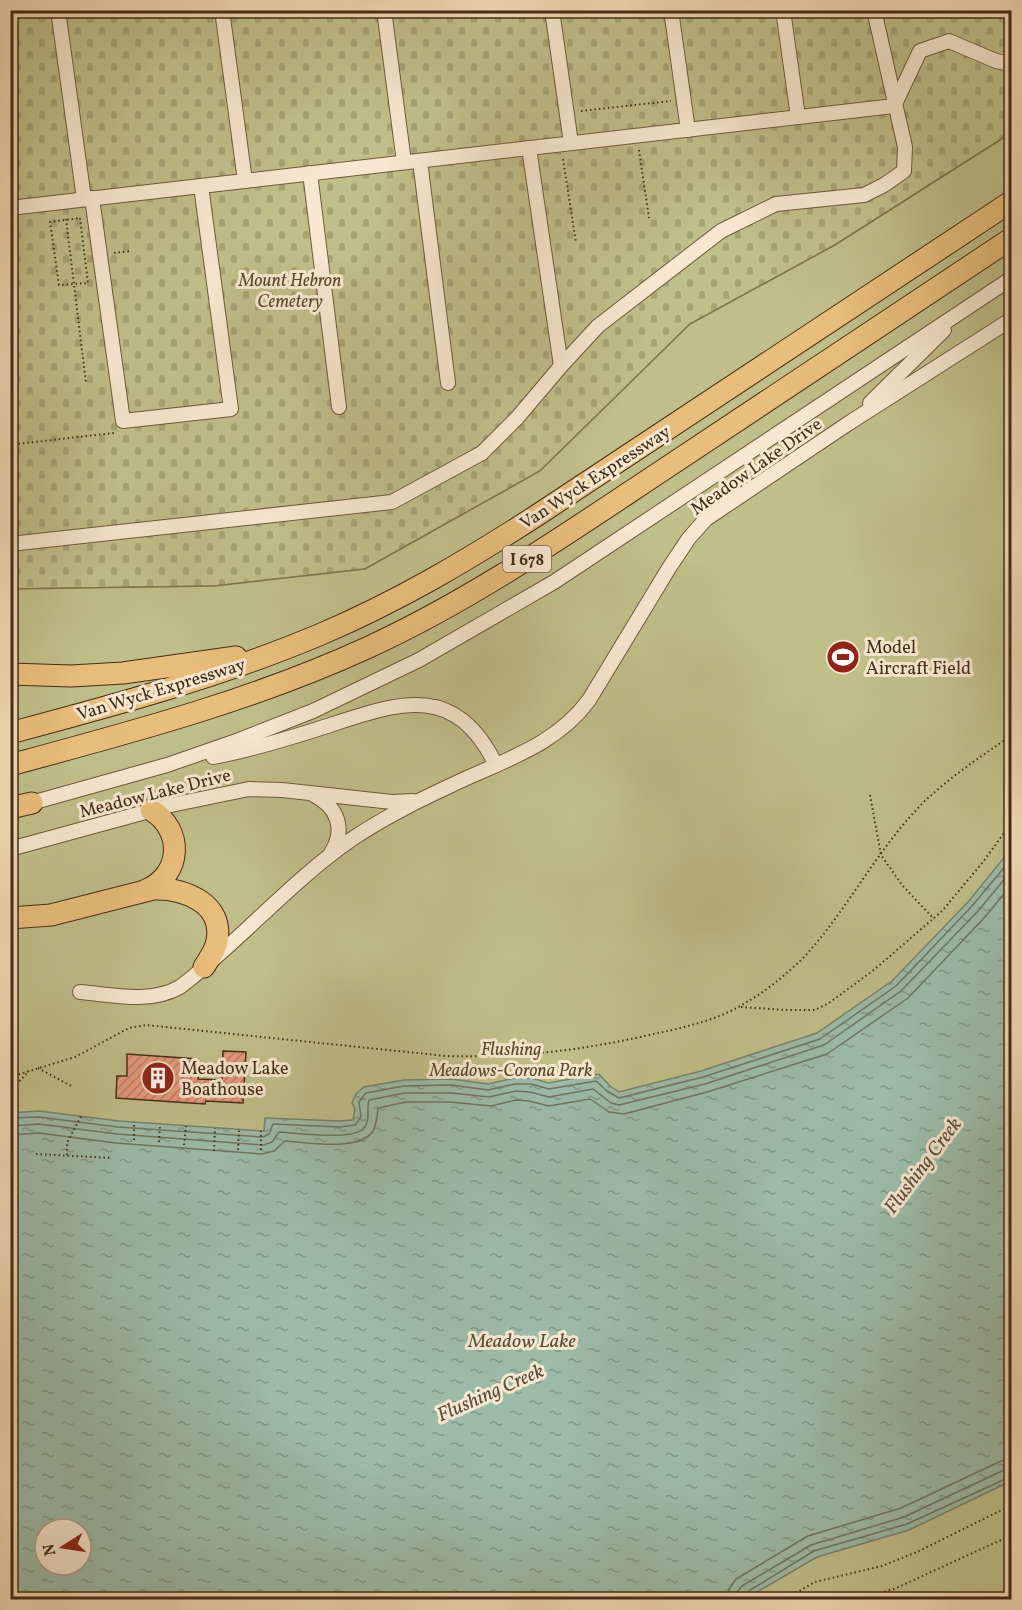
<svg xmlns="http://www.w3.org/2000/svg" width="1022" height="1610" viewBox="0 0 1022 1610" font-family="Vollkorn,serif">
<defs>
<pattern id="cemetery-stones" width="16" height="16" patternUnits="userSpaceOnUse" patternTransform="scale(1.5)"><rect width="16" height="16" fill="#c0be89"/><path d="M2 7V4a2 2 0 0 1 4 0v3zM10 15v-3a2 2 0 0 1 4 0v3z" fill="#a6a375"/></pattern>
<pattern id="water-ripples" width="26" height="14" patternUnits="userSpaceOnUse" patternTransform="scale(1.5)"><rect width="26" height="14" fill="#9cbba9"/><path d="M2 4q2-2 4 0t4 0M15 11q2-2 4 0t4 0" fill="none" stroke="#819888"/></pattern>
<pattern id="building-hatch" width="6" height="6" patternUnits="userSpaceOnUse" patternTransform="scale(1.5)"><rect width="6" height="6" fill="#e79a7d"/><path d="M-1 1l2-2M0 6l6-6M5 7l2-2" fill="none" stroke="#bd7e65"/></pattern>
</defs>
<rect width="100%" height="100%" fill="#f2dab6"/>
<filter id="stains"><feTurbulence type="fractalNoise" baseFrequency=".00333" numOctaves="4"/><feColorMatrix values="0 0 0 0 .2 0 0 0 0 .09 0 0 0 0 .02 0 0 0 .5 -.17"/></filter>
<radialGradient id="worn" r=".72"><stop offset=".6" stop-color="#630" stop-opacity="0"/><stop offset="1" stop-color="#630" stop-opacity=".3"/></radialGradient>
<polygon fill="url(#cemetery-stones)" stroke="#81754f" stroke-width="1.5" points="10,11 1011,11 1011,133 835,245 690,324 540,471 365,569 215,586 11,589"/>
<path fill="#c0be89" stroke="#81754f" stroke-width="1.5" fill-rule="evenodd" d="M 1011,133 L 1011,1599 L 11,1599 L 10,589 L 215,586 L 365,569 L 540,471 L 690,324 L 835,245 ZM 45,1529 L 81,1529 L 81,1565 L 45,1565 Z"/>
<path fill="url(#water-ripples)" stroke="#78826e" stroke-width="1.5" fill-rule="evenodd" d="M 1011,849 L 1011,1481 L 909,1530 L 817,1557 L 745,1599 L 11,1599 L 11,1113 L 39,1111 L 119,1121 L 264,1131 L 265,1118 L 340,1121 L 353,1120 L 355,1109 L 352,1103 L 356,1094 L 364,1087 L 404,1080 L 452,1079 L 488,1084 L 514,1078 L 532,1078 L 548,1083 L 599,1074 L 610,1086 L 619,1092 L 701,1071 L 817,1033 L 892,981 L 968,902 ZM 45,1529 L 81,1529 L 81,1565 L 45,1565 Z"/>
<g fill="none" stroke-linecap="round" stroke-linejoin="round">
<g stroke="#6f745f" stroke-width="1.5">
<polyline points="10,1118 39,1117 118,1127 263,1137 269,1134 273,1124 340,1127 355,1125 361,1117 359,1102 366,1093 404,1086 451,1085 488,1090 515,1084 531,1084 549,1089 596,1081 607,1091 619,1098 703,1077 820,1039 896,986 972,906 1012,858"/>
<path d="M 10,1126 L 39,1124 L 117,1134 L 264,1145 L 272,1142 L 279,1132 C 296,1133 354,1141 364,1128 C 371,1119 366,1109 369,1100 L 405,1093 L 451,1093 L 489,1097 L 516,1091 L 530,1092 L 549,1097 L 593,1089 L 611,1103 L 619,1105 L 705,1084 L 824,1045 L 901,991 L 978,911 L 1012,870"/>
<path d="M 10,1135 L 39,1133 L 116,1143 L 262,1154 L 274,1151 L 285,1141 C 306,1142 360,1152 373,1131 C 377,1124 377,1116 378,1108 L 406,1102 L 450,1102 L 491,1106 L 516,1100 L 529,1101 L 549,1106 L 590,1099 L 609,1112 L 624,1114 L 707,1092 L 827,1054 L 908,998 L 985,917 L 1012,884"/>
<polyline points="727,1600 729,1589 736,1579 808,1536 901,1508 1001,1461 1012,1459"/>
<polyline points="736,1600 737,1592 742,1586 811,1545 904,1517 1004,1470 1012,1468"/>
<polyline points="743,1600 747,1592 814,1551 907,1524 1012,1476"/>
</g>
</g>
<polygon fill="url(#building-hatch)" stroke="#422c15" stroke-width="1.5" points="223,1051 246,1052 243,1103 206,1101 205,1104 116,1098 117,1076 127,1076 127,1054 198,1059 198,1079 222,1080"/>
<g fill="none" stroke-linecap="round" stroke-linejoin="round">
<g stroke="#6e583d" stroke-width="16">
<g id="minor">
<polyline points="58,10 84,199"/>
<polyline points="222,10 245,181"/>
<polyline points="384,10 404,162"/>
<polyline points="552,10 571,143"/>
<polyline points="671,10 688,130"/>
<polyline points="783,10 798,117"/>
<polyline points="894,106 920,51 949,41 996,61 1012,64"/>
<polyline points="529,148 561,366"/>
<polyline points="420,161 448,383"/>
<polyline points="310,173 339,407"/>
<polyline points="92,198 123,421 231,409 201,186"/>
<polyline points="10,208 894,106"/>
<polyline points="870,403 944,330"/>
<polyline points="10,544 392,502 482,453 517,418 561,366 598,326 721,231 776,204 864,195 884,185 904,171 905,147 874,10"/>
<path d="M 213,757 C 251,750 287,739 324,727 C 398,703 454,680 496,765"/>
<path d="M 314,795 C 338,807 346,830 331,853"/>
<polyline points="24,805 167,765 239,740 313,711 419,660 554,582 1012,278"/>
<polyline points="10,849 171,805 249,789 282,790 392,802 413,801"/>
<path d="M 80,992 C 113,995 150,1004 180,987 C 240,941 290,882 352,839 C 389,814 428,796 469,777 C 514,757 559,741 589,700 L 669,568 L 689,538 L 706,519 L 849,423 L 1012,319"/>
</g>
</g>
<g stroke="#422c15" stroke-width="23">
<g id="highway">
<polyline points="10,674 71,676 123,673 236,657"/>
<path d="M 10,733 C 115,705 219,677 319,635 C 397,602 468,560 539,514 L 1012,201"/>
<path d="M 10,765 C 132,732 254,700 369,647 C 473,599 568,533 663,470 C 779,393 895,315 1012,238"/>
<polyline points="10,808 32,803"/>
<path d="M 146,890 C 182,875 184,830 151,810"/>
<path d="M 10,918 L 51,915 L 153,889 C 184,888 224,903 217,941 C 215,951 209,959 204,967"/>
</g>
</g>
<g stroke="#422c15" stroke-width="2" stroke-dasharray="1.5 3" stroke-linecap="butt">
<polyline points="581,111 671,101"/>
<polyline points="639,150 649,218"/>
<polyline points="563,159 576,243"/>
<polygon points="80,218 88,283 59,285 50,222"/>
<polyline points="66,219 86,383"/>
<polyline points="114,253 132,251"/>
<polyline points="10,401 17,444 114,433"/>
<polyline points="870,795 881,855 902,885 934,919"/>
<polyline points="741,1007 786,1010 815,1010 829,1003 875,969 942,911 983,862 1012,822"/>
<polyline points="38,1068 73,1087"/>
<path d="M 10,1077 L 75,1057 L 129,1028 L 146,1025 L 446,1056 C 522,1058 585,1050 658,1033 C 686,1027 716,1020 740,1006 C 764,993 786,975 805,956 C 849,908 878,847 925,801 C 951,776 982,756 1012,735"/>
<polyline points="10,1091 29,1071"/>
<polyline points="134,1140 134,1122"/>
<polyline points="159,1142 160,1124"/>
<polyline points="184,1145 186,1126"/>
<polyline points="238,1150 239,1130"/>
<polyline points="261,1150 261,1131"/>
<polyline points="214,1151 215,1128"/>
<polyline points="36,1154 112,1158"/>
<polyline points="67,1155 67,1143 81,1116"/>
<polyline points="784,1600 815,1582 882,1566 917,1552 1012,1505"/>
<polyline points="854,1600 894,1589 1012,1535"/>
</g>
<use href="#minor" stroke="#f7e7d0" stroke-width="14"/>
<use href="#highway" stroke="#e9bd7b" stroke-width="21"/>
</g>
<defs>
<g id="stadium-disc" transform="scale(1.725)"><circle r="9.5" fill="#8f2418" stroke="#f7e7d0"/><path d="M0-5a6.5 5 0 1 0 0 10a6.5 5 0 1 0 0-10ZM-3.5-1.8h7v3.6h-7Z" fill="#fff"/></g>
<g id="building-disc" transform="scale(1.725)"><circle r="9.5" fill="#8f2418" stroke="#f7e7d0"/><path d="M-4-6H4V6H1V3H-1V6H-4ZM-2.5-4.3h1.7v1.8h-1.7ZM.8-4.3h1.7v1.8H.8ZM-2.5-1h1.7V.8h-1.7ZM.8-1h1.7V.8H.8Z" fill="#fff"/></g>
</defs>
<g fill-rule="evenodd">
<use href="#stadium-disc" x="843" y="657"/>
<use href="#building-disc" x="158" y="1078"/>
</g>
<g text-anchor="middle" stroke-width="6" stroke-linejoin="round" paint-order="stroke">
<rect fill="#f7e7d0" stroke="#78644d" stroke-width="1.5" x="503" y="546" width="48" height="26" rx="4.5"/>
<g font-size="16" font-weight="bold" fill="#422c15">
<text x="527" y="565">I 678</text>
</g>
<g font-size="18" font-style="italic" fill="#5b492c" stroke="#f7e7d0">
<text x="290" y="286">Mount Hebron<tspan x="290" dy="21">Cemetery</tspan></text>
<text x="511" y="1055">Flushing<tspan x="511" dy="21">Meadows-Corona Park</tspan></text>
</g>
<g font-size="18" fill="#422c15" stroke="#f7e7d0">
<text transform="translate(756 466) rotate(-35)" y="6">Meadow Lake Drive</text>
<text transform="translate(595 477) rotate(-33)" y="6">Van Wyck Expressway</text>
<text transform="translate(161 689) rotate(-17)" y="6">Van Wyck Expressway</text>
<text transform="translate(155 793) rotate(-14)" y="6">Meadow Lake Drive</text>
</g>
<g font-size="18" fill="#422c15" stroke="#f7e7d0" text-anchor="start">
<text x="866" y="653">Model<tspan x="866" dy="21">Aircraft Field</tspan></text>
<text x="181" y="1074">Meadow Lake<tspan x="181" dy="21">Boathouse</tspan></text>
</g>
<g font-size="20" font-style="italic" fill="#58503a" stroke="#f7e7d0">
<text transform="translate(922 1165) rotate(-53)" y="7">Flushing Creek</text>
<text x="522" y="1347">Meadow Lake</text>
<text transform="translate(490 1392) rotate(-24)" y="7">Flushing Creek</text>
</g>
</g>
<rect width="1022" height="1610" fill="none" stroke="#f2dab6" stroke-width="36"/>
<rect x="12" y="12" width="998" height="1586" fill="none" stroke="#422c15" stroke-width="3"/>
<rect x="18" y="18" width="986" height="1574" fill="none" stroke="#422c15" stroke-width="1.5"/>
<g transform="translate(63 1547) rotate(258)"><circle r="28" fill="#f7e7d0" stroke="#af9c85" stroke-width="1.5"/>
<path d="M0-4.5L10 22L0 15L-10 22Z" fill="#8f2418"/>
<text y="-9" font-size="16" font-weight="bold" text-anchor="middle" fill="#422c15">N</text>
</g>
<rect width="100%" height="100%" filter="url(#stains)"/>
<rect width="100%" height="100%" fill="url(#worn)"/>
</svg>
